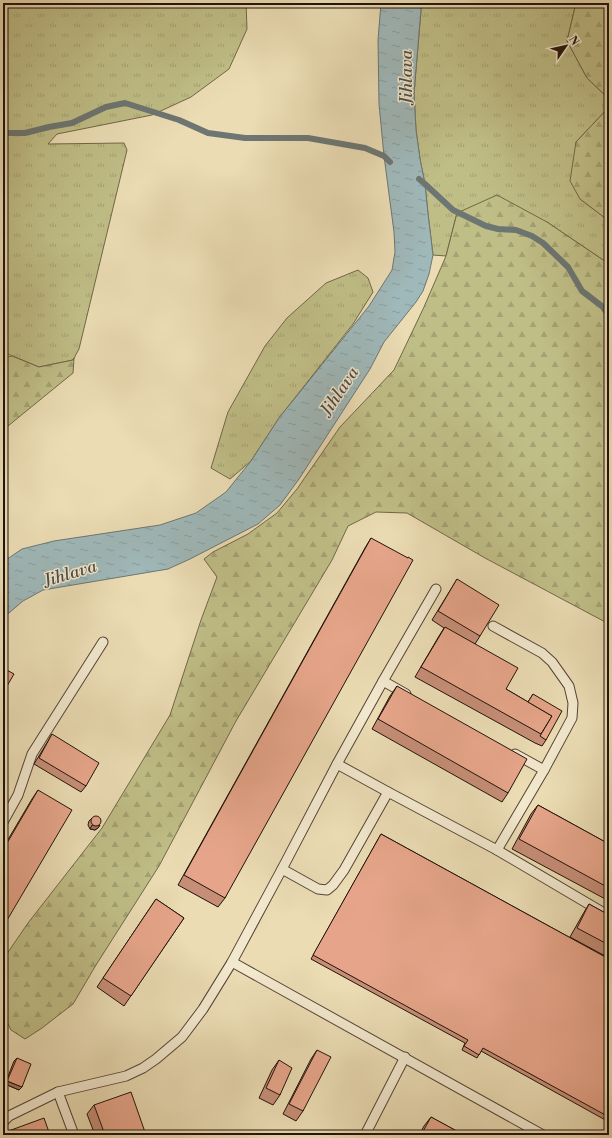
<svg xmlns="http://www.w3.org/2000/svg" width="612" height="1138" viewBox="0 0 612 1138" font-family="'Libre Bodoni',serif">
<defs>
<pattern id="grass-tufts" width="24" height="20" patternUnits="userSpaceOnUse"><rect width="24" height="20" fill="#c0be87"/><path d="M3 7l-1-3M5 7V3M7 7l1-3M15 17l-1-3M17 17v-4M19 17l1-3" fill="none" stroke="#a5a273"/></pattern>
<pattern id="forest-firs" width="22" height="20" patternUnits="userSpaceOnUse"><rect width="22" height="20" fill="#c0be87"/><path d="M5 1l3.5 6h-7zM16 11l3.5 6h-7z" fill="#a5a273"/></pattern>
<pattern id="water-ripples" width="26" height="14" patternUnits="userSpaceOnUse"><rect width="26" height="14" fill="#9fb8b9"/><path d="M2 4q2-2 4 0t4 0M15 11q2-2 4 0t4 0" fill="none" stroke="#899d9e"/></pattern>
</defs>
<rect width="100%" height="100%" fill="#ebdcb4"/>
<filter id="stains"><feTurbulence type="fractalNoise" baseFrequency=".005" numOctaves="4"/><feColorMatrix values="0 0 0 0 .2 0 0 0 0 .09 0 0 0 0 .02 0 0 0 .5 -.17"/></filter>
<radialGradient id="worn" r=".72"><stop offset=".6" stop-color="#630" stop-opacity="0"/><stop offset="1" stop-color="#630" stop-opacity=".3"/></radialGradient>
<g fill="url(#grass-tufts)" stroke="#706848">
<polygon points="3,3 246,3 247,29 229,69 191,97 152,115 57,134 48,144 124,143 127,150 79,349 73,360 39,367 3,352"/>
<polygon points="421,3 576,3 567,41 587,78 609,99 609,107 576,142 580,199 609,221 609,264 547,222 457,213 446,256 433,255 428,214 425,184 420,159 416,130 414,93 421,10"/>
<polygon points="358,270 368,278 373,292 353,324 279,418 251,461 230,479 211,468 228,412 265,346 287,318 326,283"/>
</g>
<g fill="url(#forest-firs)" stroke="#706848">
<polygon points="576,3 609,3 609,99 587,78 567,41"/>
<polygon points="609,107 609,221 580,199 570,181 576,142"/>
<polygon points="497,195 547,222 609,264 609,624 485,558 407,513 376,512 348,526 332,560 236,721 159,866 96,965 73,1004 42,1028 25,1039 11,1030 3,1014 4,958 28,923 102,828 170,715 201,620 217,577 204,559 213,552 248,534 277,513 297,489 340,427 394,370 424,307 446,256 457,213"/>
<polygon points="12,356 39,367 73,360 74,358 73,373 3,430 3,358"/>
</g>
<polygon fill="url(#water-ripples)" stroke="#6d7673" points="381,3 421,3 421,10 414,93 416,130 420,159 425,184 428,214 433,255 429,274 423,291 416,302 384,342 370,369 299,479 280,505 258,524 190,559 168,569 43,590 23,601 3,618 3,562 22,549 54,541 160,525 196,513 226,492 251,461 279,418 369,306 392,270 395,252 394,232 384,156 379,104 378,40"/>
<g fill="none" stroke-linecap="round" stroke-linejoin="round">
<g stroke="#6d7673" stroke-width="6">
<polyline points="3,133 25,133 49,127 72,123 106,107 125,103 179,120 208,133 245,138 308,138 365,148 384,156 390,162"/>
<polyline points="419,179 425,184 453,210 486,226 498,229 516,230 532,236 543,243 568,267 582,291 603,307 609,316"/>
</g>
<g stroke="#544434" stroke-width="11">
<g id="service">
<polyline points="493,626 542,653 552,662 569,686 573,703 572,718 544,770"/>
<polyline points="383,681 406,694"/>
<polyline points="337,764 383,681 436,589"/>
<polyline points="3,822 18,795 32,754 103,642"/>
<polyline points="497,850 544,770 515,754"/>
<polyline points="282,869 318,889 327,890 333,885 344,870 388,792"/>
<polyline points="58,1092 74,1135"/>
<polyline points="3,1122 9,1116 58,1092 126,1076 143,1068 156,1059 182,1037 203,1009 232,962"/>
<polyline points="365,1135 405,1057"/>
<polyline points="543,1135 232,962 282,869 337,764 388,792 497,850 609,916"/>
</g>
</g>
<use href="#service" stroke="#f2e8ce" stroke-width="9"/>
</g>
<g fill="#c68e77" stroke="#211209">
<polygon points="371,538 225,898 218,907 178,885 365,548"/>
<polygon points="457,579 480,636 475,644 506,689 528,702 533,694 546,740 542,746 535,743 415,677 439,636 444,628 432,620 451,589"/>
<polygon points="397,686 508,793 502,802 372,729 390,696"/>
<polygon points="52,734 86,786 81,792 34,764 48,741"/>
<polygon points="38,790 3,927 3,848 32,799"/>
<polygon points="538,805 609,844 609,901 512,849 531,814"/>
<polygon points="92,818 100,825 98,828 95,830 90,829 88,825 89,821"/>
<polygon points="381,834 609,959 609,1122 481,1051 477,1058 462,1050 465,1043 311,959"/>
<polygon points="156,899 184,918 124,1006 97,987"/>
<polygon points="589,904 609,915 609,958 570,937 583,914"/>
<polygon points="317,1050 303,1111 296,1121 283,1114 311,1059"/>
<polygon points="17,1058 22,1087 19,1090 5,1084 14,1061"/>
<polygon points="279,1060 280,1095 273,1105 259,1098 272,1070"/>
<polygon points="94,1105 146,1135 95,1135 87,1114"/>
<polygon points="431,1117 464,1135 419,1135 424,1126"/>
</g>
<g fill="#a17461" stroke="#211209">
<polygon points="92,825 100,825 98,828 95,830 90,829"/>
<polygon points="7,1081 22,1087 19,1090 5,1084"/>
</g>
<g fill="#e6a58a" stroke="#211209">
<polygon points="371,538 408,558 408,557 413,560 225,898 184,875"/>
<polygon points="457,579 499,605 480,636 438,611"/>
<polygon points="445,627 518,668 506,689 552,716 541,734 421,667"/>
<polygon points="3,668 14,674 3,693"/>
<polygon points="397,686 527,759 508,793 378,719"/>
<polygon points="533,694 562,711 546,740 540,736 552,716 528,702"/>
<polygon points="52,734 99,763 86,786 39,758"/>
<polygon points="38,790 72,810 3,927 3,850"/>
<polygon points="538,805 609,844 609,888 519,839"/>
<circle cx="96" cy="821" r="5"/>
<polygon points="381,834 609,959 609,1117 483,1048 479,1055 464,1046 468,1040 313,955"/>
<polygon points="156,899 184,918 131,996 103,978"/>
<polygon points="589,904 609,915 609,945 577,928"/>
<polygon points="317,1050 331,1057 303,1111 289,1104"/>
<polygon points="17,1058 31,1064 22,1087 7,1081"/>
<polygon points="279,1060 292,1068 280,1095 266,1088"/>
<polygon points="131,1092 146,1135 105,1135 94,1105"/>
<polygon points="431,1117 464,1135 421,1135"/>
<polygon points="44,1118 50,1135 3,1135 3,1133"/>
</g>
<g text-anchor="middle" stroke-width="3" stroke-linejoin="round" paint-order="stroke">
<g font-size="17" font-style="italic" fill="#4d4c47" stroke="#f2e8ce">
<text transform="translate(406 77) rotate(-90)" y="6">Jihlava</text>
<text transform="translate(339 391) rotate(-56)" y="6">Jihlava</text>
<text transform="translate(70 573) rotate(-17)" y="6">Jihlava</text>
</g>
</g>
<rect width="612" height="1138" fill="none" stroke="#ebdcb4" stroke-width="16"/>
<rect x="4" y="4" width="604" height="1130" fill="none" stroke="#211209" stroke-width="2"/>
<rect x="8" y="8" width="596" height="1122" fill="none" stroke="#211209"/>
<g transform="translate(566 46) rotate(56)" stroke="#f2e8ce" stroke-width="3" paint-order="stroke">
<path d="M0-3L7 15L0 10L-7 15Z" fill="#211209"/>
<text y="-6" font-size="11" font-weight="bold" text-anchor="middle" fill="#211209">N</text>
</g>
<rect width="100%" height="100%" filter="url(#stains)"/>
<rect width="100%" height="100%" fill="url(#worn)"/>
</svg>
